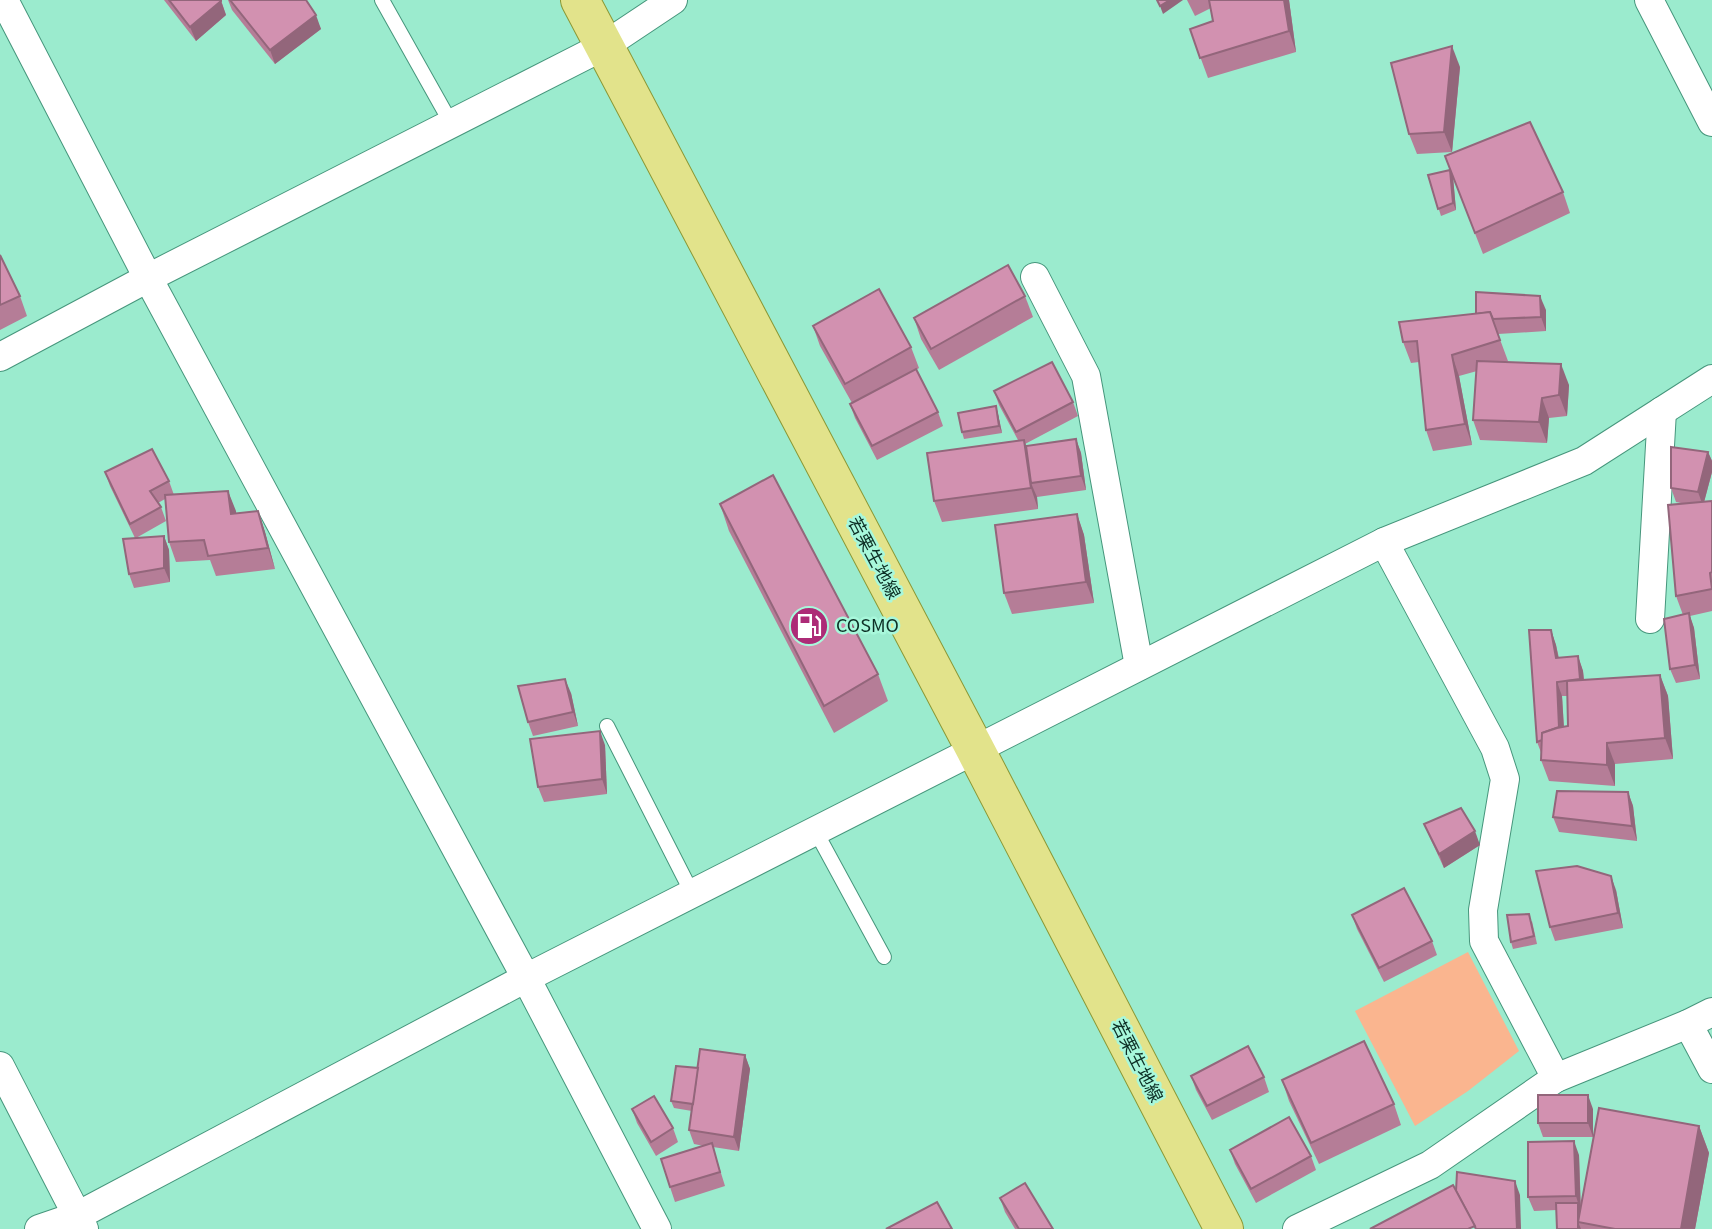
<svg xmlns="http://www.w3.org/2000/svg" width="1712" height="1229" viewBox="0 0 1712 1229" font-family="Georgia,'Noto Sans JP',serif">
<rect width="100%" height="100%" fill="#9bebce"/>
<polygon fill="#fab58f" points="1468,952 1519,1051 1468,1091 1415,1126 1355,1011"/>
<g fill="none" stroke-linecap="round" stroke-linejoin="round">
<g stroke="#46967c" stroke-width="16">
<g id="service">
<polyline points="382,0 451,123"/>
<polyline points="607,726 692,893"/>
<polyline points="815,830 884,957"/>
</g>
</g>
<g stroke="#46967c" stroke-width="30">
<g id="minor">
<polyline points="4,0 148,278 526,978 1384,542 1584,461 1712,379"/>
<polyline points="1649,0 1712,122"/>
<polyline points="1035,277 1086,376 1139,666"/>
<polyline points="0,357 148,278 604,46 673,0"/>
<polyline points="1384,542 1495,748 1505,779 1483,910 1484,941 1556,1078"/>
<polyline points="1650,619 1662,411"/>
<polyline points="1688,1024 1712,1069"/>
<polyline points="0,1066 84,1229"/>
<polyline points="39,1229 77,1216 526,978 657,1229"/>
<polyline points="1297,1229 1430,1165 1556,1078 1688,1024 1712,1012"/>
</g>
</g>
<g stroke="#8b9835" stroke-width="40">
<polyline id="primary" points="580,0 975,749 1224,1229"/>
</g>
<use href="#service" stroke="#fff" stroke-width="14"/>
<use href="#minor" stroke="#fff" stroke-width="28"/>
<use href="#primary" stroke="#e2e38b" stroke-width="38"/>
</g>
<g fill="#b57d97" fill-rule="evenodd">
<polygon points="164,0 221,0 226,15 196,41"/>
<polygon points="228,0 306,0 321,29 275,64 232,10"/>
<polygon points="1187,0 1289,0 1296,52 1208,78 1190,29 1213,21 1211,8 1195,16"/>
<polygon points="1460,67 1452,152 1417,154 1409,134"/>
<polygon points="1450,170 1563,192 1570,213 1483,254 1453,177 1456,210 1441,216 1428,175"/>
<polygon points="0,255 20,296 27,316 0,330"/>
<polygon points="1025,296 1033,317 939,370 921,339 914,318"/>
<polygon points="1546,310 1546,331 1498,334 1508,361 1505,362 1569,385 1567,416 1549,418 1547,443 1480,440 1473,420 1477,371 1459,376 1472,445 1433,451 1426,430 1419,362 1411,363 1403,342 1399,322"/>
<polygon points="813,326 911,347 919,368 916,370 938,412 943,426 877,460 855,418 850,404 852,403 820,346"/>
<polygon points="994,391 1073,402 1078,416 1025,444 1026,446 1076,439 1081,453 1086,490 1037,497 1038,509 942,522 934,501 1018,440 999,405"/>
<polygon points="996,406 998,414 1002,433 964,439 962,432"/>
<polygon points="1708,452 1712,461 1712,472 1704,502 1712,501 1712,611 1690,616 1694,628 1700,679 1676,683 1670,669 1683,615 1676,596 1686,504 1676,502 1671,488"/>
<polygon points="105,472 169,481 174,495 228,491 236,514 258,511 265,532 275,569 216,576 210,560 176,562 169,542 165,499 158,503 161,507 166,521 136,538 164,536 169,550 170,582 134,588 129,574 135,538 110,486"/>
<polygon points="720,504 878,674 888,701 834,733 729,531"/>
<polygon points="1077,514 1084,535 1094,603 1012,614 1004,593"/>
<path d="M 1551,630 L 1556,645 L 1559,658 L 1578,656 L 1583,671 L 1584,680 L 1660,675 L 1668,696 L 1673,759 L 1615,764 L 1615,786 L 1549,781 L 1541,760 L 1542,755 L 1537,742 ZM 1562,696 L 1567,696 L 1568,726 L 1564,727 Z"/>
<polygon points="571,693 578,726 533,736 528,722"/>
<polygon points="605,745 607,794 544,802 538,787"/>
<polygon points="1628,792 1633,806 1637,841 1559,832 1553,817"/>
<polygon points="1424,824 1480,845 1444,868 1430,838"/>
<polygon points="1616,890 1623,928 1555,941 1550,927"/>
<polygon points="1352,915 1432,941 1437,955 1384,982 1357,929"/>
<polygon points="1532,921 1537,944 1513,949 1511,942"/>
<polygon points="745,1055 750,1069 739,1151 713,1147 725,1186 675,1202 670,1187 704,1146 694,1144 689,1130 692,1111 674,1108 671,1101 698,1068"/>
<polygon points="1191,1076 1264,1077 1269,1092 1212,1120 1196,1090"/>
<polygon points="1282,1080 1394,1104 1401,1125 1319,1164 1289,1101"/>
<polygon points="632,1109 673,1128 678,1142 656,1156 637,1123"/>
<polygon points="1593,1109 1593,1137 1543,1137 1538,1123"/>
<polygon points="1699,1126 1709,1153 1695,1229 1557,1229 1557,1210 1534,1211 1528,1197 1579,1155 1581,1209"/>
<polygon points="1230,1150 1311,1156 1316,1170 1256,1203 1235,1164"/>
<polygon points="1000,1198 1053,1229 1015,1229 1005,1212"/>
</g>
<g fill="#93667b">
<polygon points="1170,0 1183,0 1163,14 1160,6"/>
<polygon points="1284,0 1289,0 1296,52 1289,31"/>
<polygon points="221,1 226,15 196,41 190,27"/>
<polygon points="316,15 321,29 275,64 270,50"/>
<polygon points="1452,46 1460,67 1452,152 1444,132"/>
<polygon points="1450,170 1453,177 1456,210 1453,203"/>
<polygon points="1540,296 1546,310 1546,331 1541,317"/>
<polygon points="1452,355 1459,376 1472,445 1465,424"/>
<polygon points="1561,364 1569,385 1567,416 1559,395"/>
<polygon points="1542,398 1549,418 1547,443 1539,422"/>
<polygon points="996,406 998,414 1002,433 999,426"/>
<polygon points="1076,439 1081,453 1086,490 1081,476"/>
<polygon points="1024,440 1031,460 1031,483 1037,497 1038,509 1031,488"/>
<polygon points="1708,452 1712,461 1712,472 1703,506 1698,492"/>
<polygon points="228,491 236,511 238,535 231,514"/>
<polygon points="258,511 265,532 275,569 268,548"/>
<polygon points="1077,514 1084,535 1094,603 1086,582"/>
<polygon points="164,536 169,550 170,582 164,568"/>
<polygon points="1689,613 1694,628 1700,679 1695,665"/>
<polygon points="1551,630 1556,645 1561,672 1556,658"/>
<polygon points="1578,656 1583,671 1585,693 1580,679"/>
<polygon points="1660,675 1668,696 1673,759 1665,738"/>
<polygon points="565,679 571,693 578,726 573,712"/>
<polygon points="1557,682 1562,696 1565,748 1560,734"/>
<polygon points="600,731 605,745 607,794 602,779"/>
<polygon points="1607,743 1615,764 1615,786 1607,765"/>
<polygon points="1628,792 1633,806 1637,841 1632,826"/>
<polygon points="1475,831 1480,845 1444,868 1439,854"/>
<polygon points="1611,876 1616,890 1623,928 1618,913"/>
<polygon points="745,1055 750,1069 739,1151 734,1137"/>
<polygon points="1588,1095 1593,1109 1593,1137 1588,1123"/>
<polygon points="1699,1126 1709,1153 1695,1229 1681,1229"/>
<polygon points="1574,1141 1579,1155 1581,1223 1578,1222 1581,1229 1578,1229 1578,1203 1576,1196"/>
<polygon points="1515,1181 1520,1195 1521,1229 1517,1229"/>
</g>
<g fill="#d291b0" stroke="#93667b" stroke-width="2">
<polygon points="169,0 221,0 221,1 190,27"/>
<polygon points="230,0 306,0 316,15 270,50"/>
<polygon points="1157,0 1170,0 1160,6"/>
<polygon points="1209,0 1284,0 1289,31 1200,58 1190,29 1213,21"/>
<polygon points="1452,46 1444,132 1409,134 1391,63"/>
<polygon points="1530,122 1563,192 1475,233 1445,156"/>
<polygon points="1450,170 1453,203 1438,209 1428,175"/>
<polygon points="0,255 20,296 0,305"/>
<polygon points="1008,265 1025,296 931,349 914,318"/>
<polygon points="879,289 911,347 845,384 813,326"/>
<polygon points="1476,292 1540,296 1541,317 1493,319 1490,312 1476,314"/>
<polygon points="1490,312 1500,340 1452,355 1465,424 1426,430 1417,341 1403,342 1399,322"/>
<polygon points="1477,361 1561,364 1559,395 1542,398 1539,422 1473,420"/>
<polygon points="1052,362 1073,402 1016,432 994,391"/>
<polygon points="916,369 938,412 872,446 850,404"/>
<polygon points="996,406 999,426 962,432 958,413"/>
<polygon points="1076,439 1081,476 1031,483 1026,446"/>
<polygon points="1024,440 1031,488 934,501 927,453"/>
<polygon points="1671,447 1708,452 1698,492 1671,488"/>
<polygon points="152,449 169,481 150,491 161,507 130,524 105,472"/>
<polygon points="773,475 878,674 824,706 720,504"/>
<polygon points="228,491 231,514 258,511 268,548 208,556 204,540 169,542 165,495"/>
<polygon points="1712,501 1712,572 1710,573 1712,589 1676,596 1668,505"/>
<polygon points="1077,514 1086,582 1004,593 995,525"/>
<polygon points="164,536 164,568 129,574 123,539"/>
<polygon points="1689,613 1695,665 1670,669 1664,619"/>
<polygon points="1529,630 1551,630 1556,658 1578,656 1580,679 1557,682 1559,727 1542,733 1542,740 1537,742"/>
<polygon points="1660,675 1665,738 1607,743 1607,765 1541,760 1542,733 1557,728 1568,726 1567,681"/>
<polygon points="565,679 573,712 528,722 518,686"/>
<polygon points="600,731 602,779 538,787 530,739"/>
<polygon points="1557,791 1628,792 1632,826 1553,817"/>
<polygon points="1461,808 1475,831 1439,854 1424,824"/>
<polygon points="1577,866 1611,876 1618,913 1550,927 1536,871"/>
<polygon points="1404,888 1432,941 1379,968 1352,915"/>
<polygon points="1529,914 1534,936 1511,942 1507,915"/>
<polygon points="1364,1041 1394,1104 1311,1143 1282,1080"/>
<polygon points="1248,1046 1264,1077 1207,1106 1191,1076"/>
<polygon points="700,1049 745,1055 734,1137 689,1130"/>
<polygon points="676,1066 698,1068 693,1104 671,1101"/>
<rect x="1538" y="1095" width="50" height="28"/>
<polygon points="654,1096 673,1128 651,1142 632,1109"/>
<polygon points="1599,1108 1699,1126 1681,1229 1615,1229 1578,1222"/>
<polygon points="1289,1117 1311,1156 1251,1189 1230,1150"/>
<polygon points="1574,1141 1576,1196 1528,1197 1528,1142"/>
<polygon points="712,1143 720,1172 670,1187 661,1159"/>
<polygon points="1457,1172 1515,1181 1517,1229 1476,1229 1456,1191"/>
<polygon points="1025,1183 1053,1229 1019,1229 1000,1198"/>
<polygon points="1453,1185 1475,1226 1468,1229 1370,1229"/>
<polygon points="937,1202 952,1229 886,1229"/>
<polygon points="1556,1203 1578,1203 1578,1229 1557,1229"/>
</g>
<defs>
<g id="fuel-disc" transform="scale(2.0125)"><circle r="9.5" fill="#ad2b77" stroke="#a8f8db"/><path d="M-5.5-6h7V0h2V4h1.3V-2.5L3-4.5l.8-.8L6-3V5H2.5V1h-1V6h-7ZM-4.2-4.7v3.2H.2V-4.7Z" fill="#fff"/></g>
</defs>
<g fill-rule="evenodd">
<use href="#fuel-disc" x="809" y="626"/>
</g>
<g text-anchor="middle" stroke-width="5" stroke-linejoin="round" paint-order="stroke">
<g font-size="18" fill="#0d2f25" stroke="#a8f8db">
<text transform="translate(874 558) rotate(62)" y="6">若栗生地線</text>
<text transform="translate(1137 1061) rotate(63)" y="6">若栗生地線</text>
</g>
<g font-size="18" fill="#0d2f25" stroke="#a8f8db" text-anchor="start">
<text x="836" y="632">COSMO</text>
</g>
</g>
</svg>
